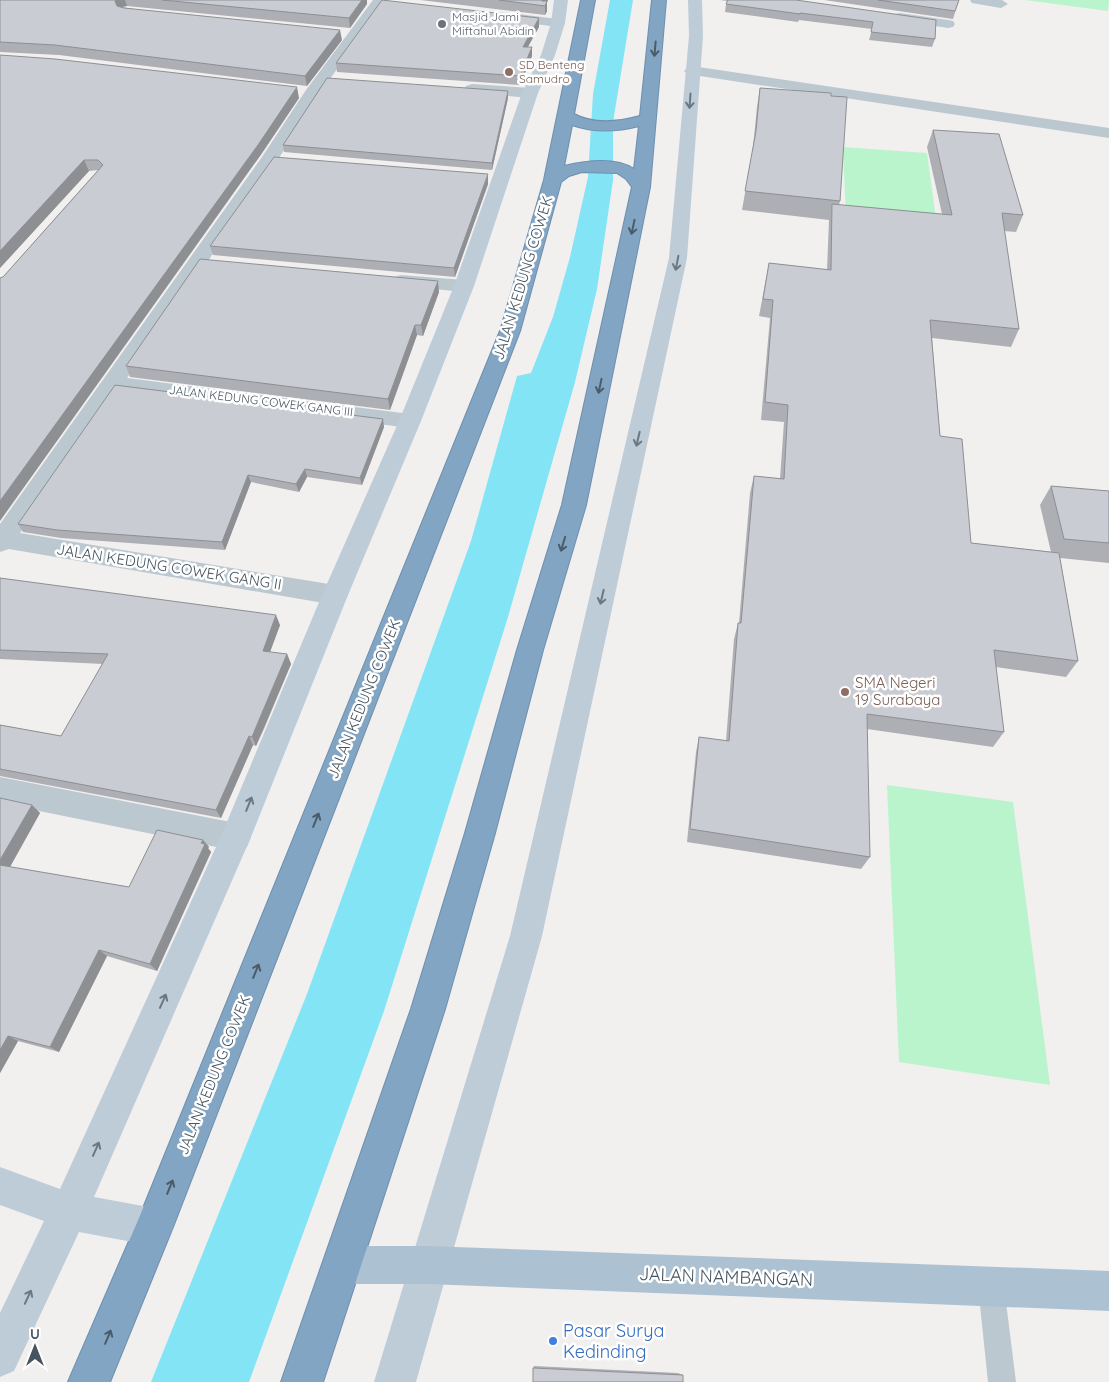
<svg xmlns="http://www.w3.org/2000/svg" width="1109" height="1382" viewBox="0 0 1109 1382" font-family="Quicksand,sans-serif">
<rect width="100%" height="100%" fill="#f2efef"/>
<g fill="#baf4cd">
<polygon points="1025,0 1109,0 1108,11"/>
<polygon points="843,147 927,153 937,226 846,218"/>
<polygon points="887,785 1013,802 1050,1085 899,1062"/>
</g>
<polygon fill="#82e4f5" points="610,0 633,0 613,122 613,180 597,289 575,382 508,617 384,1011 249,1382 151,1382 307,994 471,541 517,376 531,373 553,317 570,257 588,177 593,94"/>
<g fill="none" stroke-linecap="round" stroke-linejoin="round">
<g stroke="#6d90af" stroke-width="2">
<path id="highway" d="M 581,0 L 595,0 L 574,114 C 594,125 618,122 640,116 L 652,0 L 666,0 L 650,187 L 586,505 L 543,650 L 495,833 L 445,1009 L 323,1382 L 281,1382 L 411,1009 L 465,833 L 517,650 L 562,505 L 632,187 L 626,179 L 617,173 L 582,172 L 569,176 L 561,182 L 520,331 L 173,1227 L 110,1382 L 68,1382 L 139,1218 L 500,331 L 544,180 ZM 572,125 C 595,133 616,132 639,126 L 634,169 C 616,157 585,161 564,166 Z"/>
</g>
<polygon fill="#bbc8d0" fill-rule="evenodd" points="991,1273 1000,1277 1004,1286 1016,1382 988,1382 978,1286 982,1277"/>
<g fill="#bbc8d0" fill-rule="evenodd">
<polygon points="373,0 387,0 319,94 279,158 127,378 410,414 418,416 421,421 418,426 410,428 118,391 20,533 335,585 344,588 348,595 344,602 335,605 9,549 0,552 0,524 262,157 306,90"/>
<polygon points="970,0 1002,0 1008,4 1001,8 972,3"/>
<polygon points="502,12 558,19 563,20 565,23 563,26 558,27 497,19 495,16 497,13"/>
<polygon points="900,13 948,20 953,21 955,24 953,27 948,28 895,20 893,17 895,14"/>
<polygon points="692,66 1109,128 1109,138 687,74 684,71 687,68"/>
<polygon points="472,84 530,88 536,90 538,93 536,96 530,98 466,92 464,89 466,86"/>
<polygon points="401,275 464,280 471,282 474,286 471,290 464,292 394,285 391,281 394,277"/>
<polygon points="0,777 236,823 247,827 251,837 247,847 236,851 0,803"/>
</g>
<g fill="#beccd8" fill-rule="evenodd">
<polygon points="554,0 568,0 565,23 555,55 538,93 474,286 421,421 348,595 251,837 94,1197 154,1208 167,1214 173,1227 167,1240 154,1246 79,1232 14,1371 0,1377 0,1313 44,1221 0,1205 0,1167 60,1189 221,836 322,595 399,421 454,286 522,93 541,55 551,23"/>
<polygon points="688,0 702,0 703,36 687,258 542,936 416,1382 374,1382 510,936 669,258 689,36"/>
</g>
<polygon fill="#acc1d1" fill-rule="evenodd" points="343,1246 428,1246 1109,1271 1109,1311 428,1284 343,1284 329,1279 324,1265 329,1251"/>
<use href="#highway" fill="#82a5c3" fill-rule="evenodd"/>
</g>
<g fill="#adafb5">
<polygon points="0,0 367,0 367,4 350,28 127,6 121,7 342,40 307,86 59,55 0,52"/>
<polygon points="420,0 548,0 547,2 547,11 545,15"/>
<polygon points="720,0 796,0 935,39 932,47 869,40 872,29 799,20 798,22 725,12 726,4 727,1"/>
<polygon points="824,0 959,0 953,19"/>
<polygon points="539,27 528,47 532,47 532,56 520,85 337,72 336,63"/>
<polygon points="0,55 299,98 260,156 3,277 98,170 89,171 0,268"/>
<polygon points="760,88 840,201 839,205 942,214 927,147 933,130 1023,215 1016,232 1004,231 1019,329 1011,347 932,338 940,436 971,543 1051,552 1040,505 1051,486 1109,491 1109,563 1060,558 1078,661 1066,677 996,667 1004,732 993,747 867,729 870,857 861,869 687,842 696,752 699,737 726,741 734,639 738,623 739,623 750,493 754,476 780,479 784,422 761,420 770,318 759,316 769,263 827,270 829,220 742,210 753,147 757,107"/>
<polygon points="508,98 492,170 284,152 283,145"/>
<polygon points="488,184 455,277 213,255 210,246"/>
<polygon points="439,292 423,336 417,335 390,410 130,377 126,366"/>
<polygon points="384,427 362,485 307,477 299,492 251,482 225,550 61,538 23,532 18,524"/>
<polygon points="0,578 280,625 270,652 287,654 291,664 264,729 256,746 253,745 221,818 0,776 0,725 61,736 103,664 0,659"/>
<polygon points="0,798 32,805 40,813 10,867 129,887 203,840 209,847 208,848 211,852 157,971 107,956 59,1052 18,1041 0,1073"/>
<polygon points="534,1366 678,1373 683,1375 533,1368"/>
</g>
<g fill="#8d8f93">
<polygon points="116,0 125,0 127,6 122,7 118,11 115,1"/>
<polygon points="362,0 367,0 367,4 350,28 349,18"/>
<polygon points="542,0 548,0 547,2 547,11 545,15 545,6 542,5"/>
<polygon points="539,18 539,27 523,55 523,47"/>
<polygon points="340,30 342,40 307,86 305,76"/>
<polygon points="532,47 532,56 520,85 520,76"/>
<polygon points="297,87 299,98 260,156 0,521 0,501"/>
<polygon points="508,91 508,98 492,170 492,163"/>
<polygon points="84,160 89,171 0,268 0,251"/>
<polygon points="488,174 488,184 455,277 454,268"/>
<polygon points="438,281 439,292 423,336 421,325"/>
<polygon points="415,325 417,335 390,410 388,399"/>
<polygon points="383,419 384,427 362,485 360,478"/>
<polygon points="305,469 307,477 299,492 296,484"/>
<polygon points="248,475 251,482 225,550 222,542"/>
<polygon points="276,615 280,625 267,660 263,651"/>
<polygon points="287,654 291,664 256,746 252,737"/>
<polygon points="249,736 253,745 221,818 216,810"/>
<polygon points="32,805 40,813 7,872 0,867 0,860"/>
<polygon points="203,840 209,847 208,848 211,852 157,971 150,964"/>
<polygon points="99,950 107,956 59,1052 50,1047"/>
<polygon points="8,1036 18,1041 0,1073 0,1050"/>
</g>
<g fill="#c9ccd2" stroke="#8d8f93">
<polygon points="0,0 116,0 115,1 117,6 124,8 340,30 305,76 55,45 0,42"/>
<polygon points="162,0 362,0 349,18"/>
<polygon points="382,0 539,18 523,47 532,47 520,76 336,63"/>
<polygon points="499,0 542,0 542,1 547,1 545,6"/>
<polygon points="728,0 796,0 936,20 935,39 871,32 873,22 800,13 800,14 726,4"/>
<polygon points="878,0 959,0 955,11"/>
<polygon points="0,55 55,59 297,87 258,145 0,501 0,278 3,277 103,165 98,160 84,160 0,251"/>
<polygon points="327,78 508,91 492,163 283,145"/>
<polygon points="760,88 831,93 831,96 847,97 840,201 745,191 756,131"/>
<polygon points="933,130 999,134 1023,215 1002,213 1019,329 930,320 940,436 962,439 971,543 1059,553 1078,661 994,650 1004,732 867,714 870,857 690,829 699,737 729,741 738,623 741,623 754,476 784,479 788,405 765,402 773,300 763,299 769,263 831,270 832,204 952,215"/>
<polygon points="274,157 488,174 454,268 210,246"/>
<polygon points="200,259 438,281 421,325 415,325 388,399 126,366"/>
<polygon points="115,385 383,419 360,478 305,469 296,484 248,475 222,542 57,530 18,524"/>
<polygon points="1051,486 1109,491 1109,543 1064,539"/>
<polygon points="0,578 276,615 263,651 287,654 259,720 252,737 249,736 216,810 0,769 0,725 61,736 108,654 0,650"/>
<polygon points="0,798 32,805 0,860"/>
<polygon points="157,830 203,840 201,843 205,844 150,964 99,950 50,1047 8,1036 0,1050 0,865 129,887"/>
<polygon points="533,1368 683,1375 683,1382 533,1382"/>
</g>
<defs><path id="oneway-shaft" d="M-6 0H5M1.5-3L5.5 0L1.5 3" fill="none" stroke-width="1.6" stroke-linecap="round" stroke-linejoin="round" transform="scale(1.25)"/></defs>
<g stroke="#4b5c69">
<use href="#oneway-shaft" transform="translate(655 49) rotate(95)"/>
<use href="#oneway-shaft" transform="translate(633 227) rotate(102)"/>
<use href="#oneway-shaft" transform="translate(600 386) rotate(102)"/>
<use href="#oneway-shaft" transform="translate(563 544) rotate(107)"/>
<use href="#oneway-shaft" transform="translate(316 820) rotate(-68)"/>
<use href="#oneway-shaft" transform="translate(256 971) rotate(-68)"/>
<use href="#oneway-shaft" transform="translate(170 1187) rotate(-68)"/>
<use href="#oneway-shaft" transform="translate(108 1337) rotate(-67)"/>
</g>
<g stroke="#697883">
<use href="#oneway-shaft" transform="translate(690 101) rotate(94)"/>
<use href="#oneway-shaft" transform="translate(677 263) rotate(101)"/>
<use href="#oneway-shaft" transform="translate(638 439) rotate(103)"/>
<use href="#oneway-shaft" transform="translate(602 597) rotate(103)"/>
<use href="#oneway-shaft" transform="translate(249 804) rotate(-68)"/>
<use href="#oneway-shaft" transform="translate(163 1001) rotate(-66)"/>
<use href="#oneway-shaft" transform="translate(96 1149) rotate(-66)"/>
<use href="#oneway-shaft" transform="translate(28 1297) rotate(-65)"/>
</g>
<circle fill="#6b7280" stroke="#fff" stroke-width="2" cx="442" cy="24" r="5"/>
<g fill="#8d6e63" stroke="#fff" stroke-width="2">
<circle cx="509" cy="72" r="5"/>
<circle cx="845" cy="692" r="5"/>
</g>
<circle fill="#3f7fe0" stroke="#fff" stroke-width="2" cx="553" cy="1341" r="5"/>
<g text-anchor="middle" stroke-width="5" stroke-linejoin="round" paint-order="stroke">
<g font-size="12" fill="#5b616d" stroke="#fff" text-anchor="start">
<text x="452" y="21">Masjid Jami<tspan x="452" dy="14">Miftahul Abidin</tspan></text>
</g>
<g font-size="12" fill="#785e54" stroke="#fff" text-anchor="start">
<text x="519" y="69">SD Benteng<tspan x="519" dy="14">Samudro</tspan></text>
</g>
<g font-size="12" fill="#45545f" stroke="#fff">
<text transform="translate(261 401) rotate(7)" y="4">JALAN KEDUNG COWEK GANG III</text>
</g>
<g font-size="15" fill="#45545f" stroke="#fff">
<text transform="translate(523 278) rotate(-73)" y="5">JALAN KEDUNG COWEK</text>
<text transform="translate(169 567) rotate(9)" y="5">JALAN KEDUNG COWEK GANG II</text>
<text transform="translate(364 699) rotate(-68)" y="5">JALAN KEDUNG COWEK</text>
<text transform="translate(214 1075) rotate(-68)" y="5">JALAN KEDUNG COWEK</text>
</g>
<g font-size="15" fill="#785e54" stroke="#fff" text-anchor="start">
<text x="855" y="688">SMA Negeri<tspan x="855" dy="17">19 Surabaya</tspan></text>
</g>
<g font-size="18" fill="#45545f" stroke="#fff">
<text transform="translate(726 1277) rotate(2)" y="6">JALAN NAMBANGAN</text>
</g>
<g font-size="18" fill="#366cbe" stroke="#fff" text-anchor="start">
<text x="563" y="1337">Pasar Surya<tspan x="563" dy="21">Kedinding</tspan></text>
</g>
</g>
<g transform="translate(35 1347)" stroke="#ffffff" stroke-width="4" paint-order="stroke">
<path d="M0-4L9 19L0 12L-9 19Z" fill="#45545f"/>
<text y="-8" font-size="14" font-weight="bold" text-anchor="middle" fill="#45545f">U</text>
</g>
</svg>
